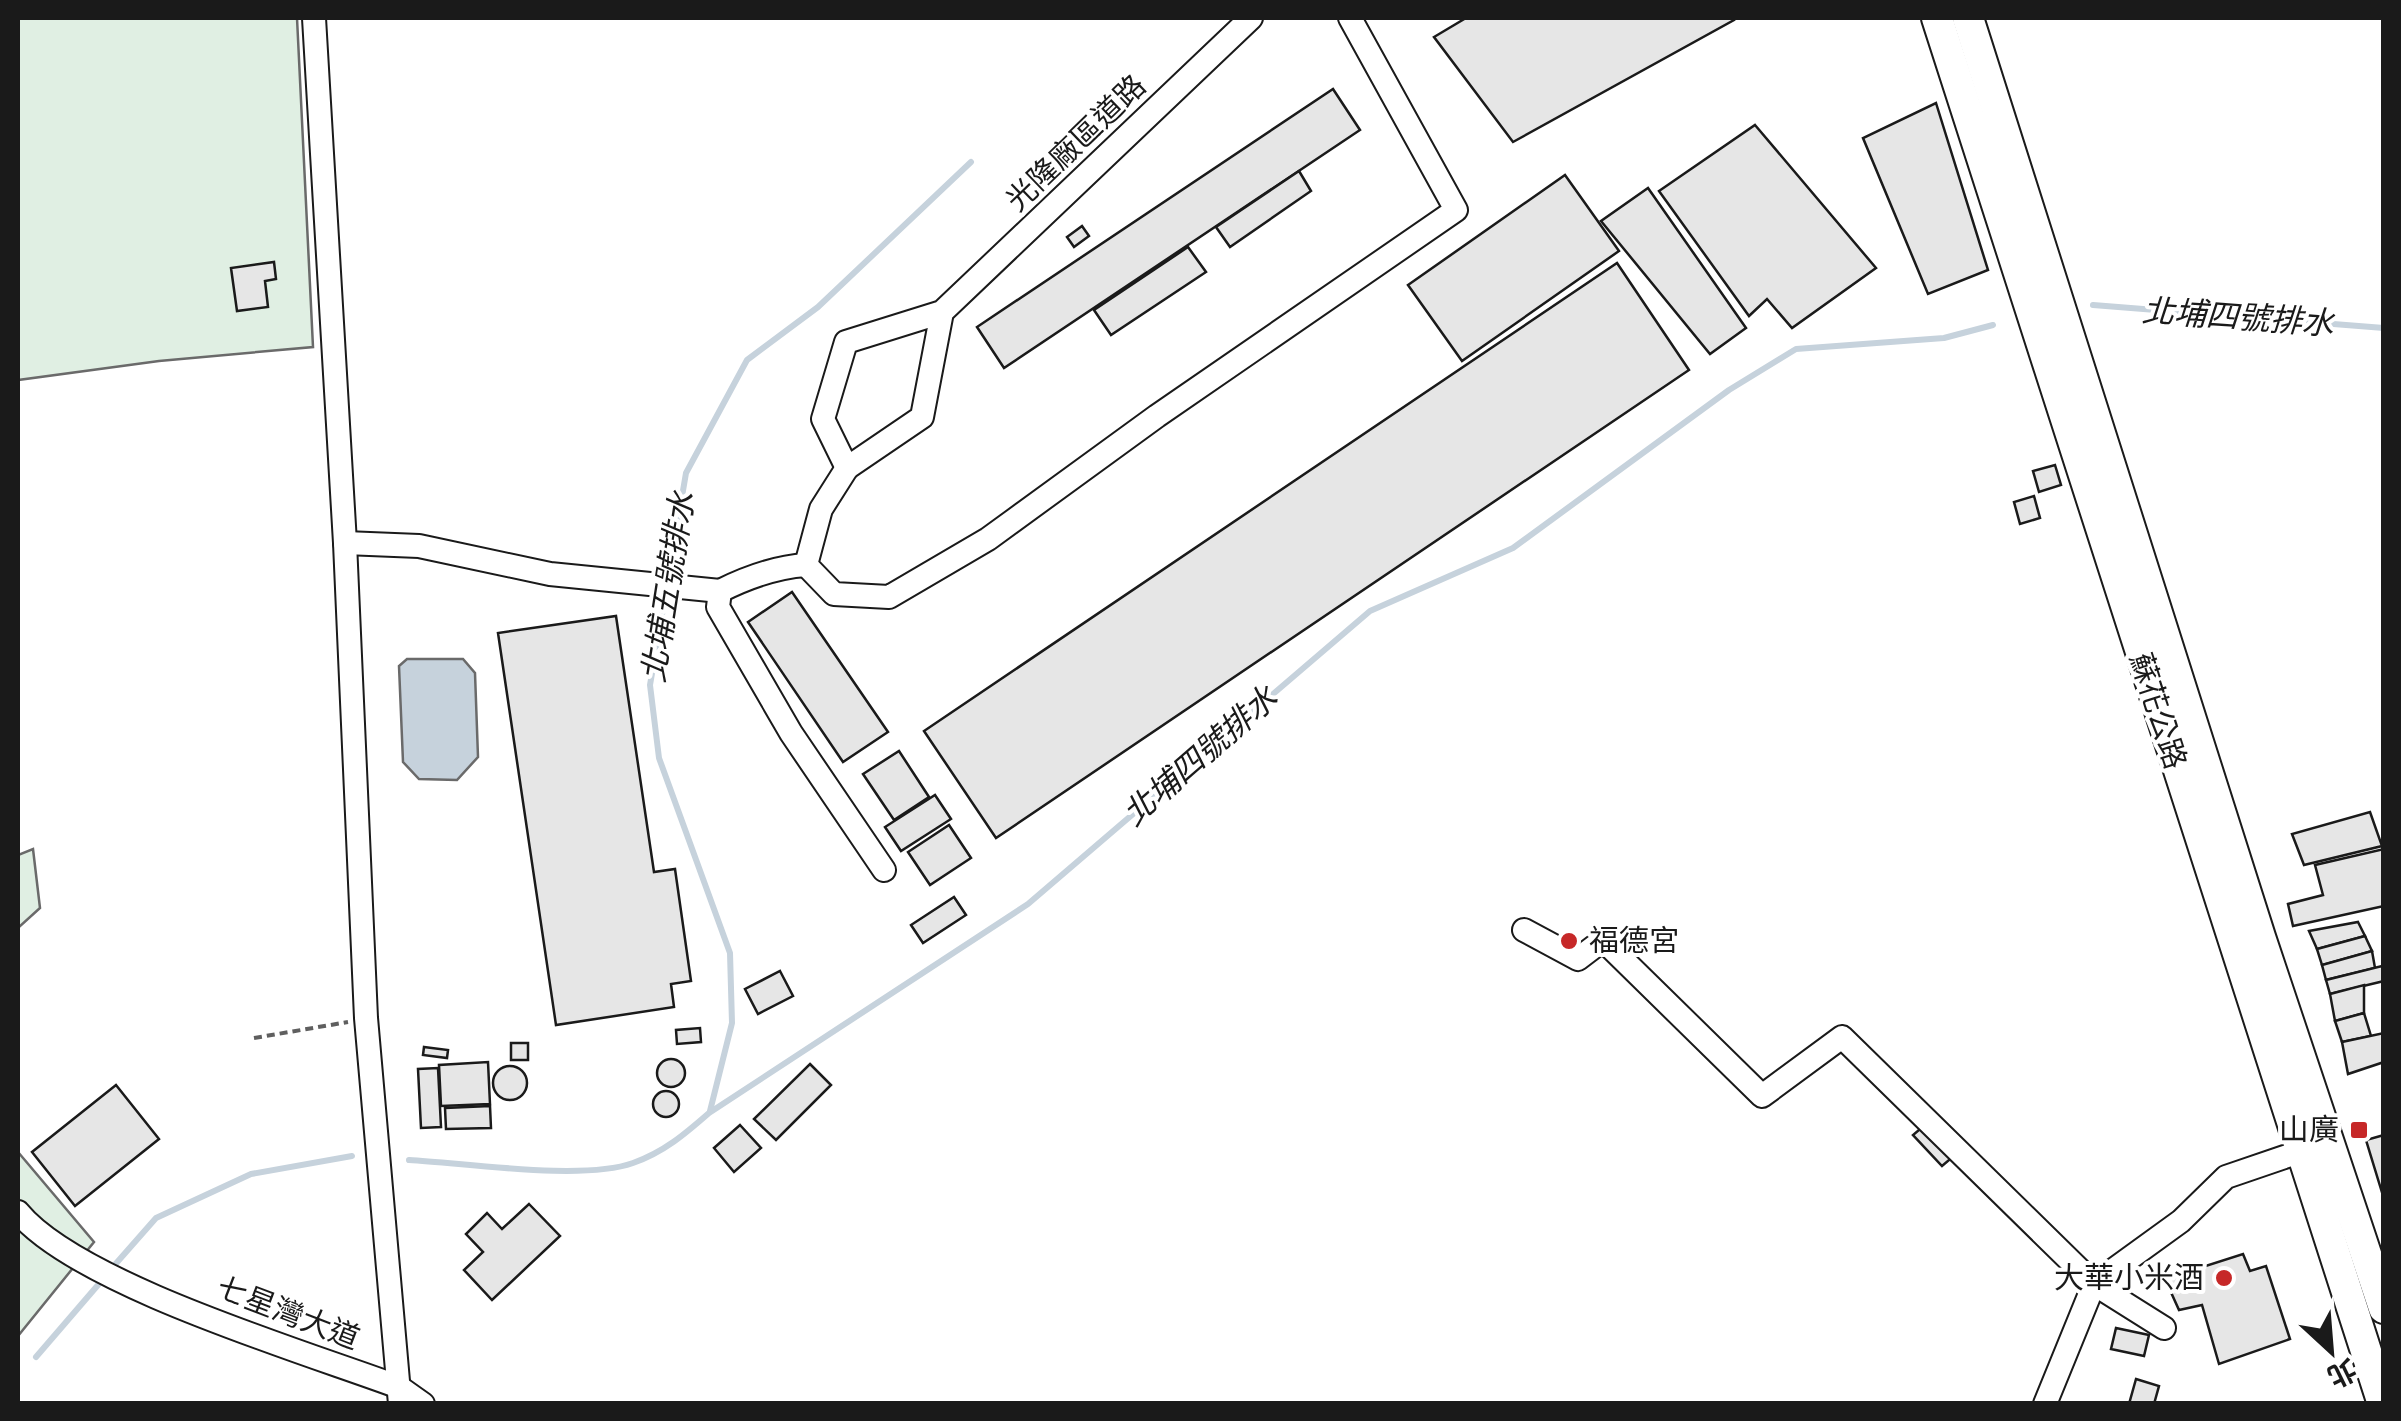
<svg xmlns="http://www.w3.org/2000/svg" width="2401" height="1421" viewBox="0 0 2401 1421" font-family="'Roboto Condensed','Noto Sans TC',sans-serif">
<rect width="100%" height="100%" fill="#fff"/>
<g fill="#e0efe3" stroke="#6a6a6a" stroke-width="2.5">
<polygon points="18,18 297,18 313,347 159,361 18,380"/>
<polygon points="33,849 40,908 18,928 18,855"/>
<polygon points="18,1152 94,1242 18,1336"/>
</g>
<polygon fill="#c6d2dc" stroke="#6a6a6a" stroke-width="2.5" points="407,659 463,659 475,673 478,757 457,780 419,779 403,762 399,666"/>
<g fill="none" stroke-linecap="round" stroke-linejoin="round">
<g stroke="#c6d2dc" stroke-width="6">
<polyline points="2093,305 2384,328"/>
<polyline points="668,579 686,473 747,360 818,307 971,162"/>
<polyline points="666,591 650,685 659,758 730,953 732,1023 710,1111"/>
<path d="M 409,1160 C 466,1163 582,1181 633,1163 C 664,1152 685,1134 709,1113 L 1028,904 L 1370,611 L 1513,548 L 1729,390 L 1796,349 L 1944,338 L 1993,325"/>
<polyline points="112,1268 156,1218 251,1174 352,1156"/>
<polyline points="36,1357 104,1278"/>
</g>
</g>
<g fill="#e6e6e6" stroke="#1a1a1a" stroke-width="2.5">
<polygon points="1466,18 1733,18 1734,20 1513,142 1434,37"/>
<polygon points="1333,89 1360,130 1004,368 977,327"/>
<polygon points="1936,103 1988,270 1928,294 1863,138"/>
<polygon points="1755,125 1876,268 1792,328 1767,299 1749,316 1659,191"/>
<polygon points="1299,171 1311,191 1230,247 1216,227"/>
<polygon points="1565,175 1619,251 1462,361 1408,285"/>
<polygon points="1648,188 1746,328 1710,354 1601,221"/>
<polygon points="1082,226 1089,236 1074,247 1067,237"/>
<polygon points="1188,247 1206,272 1111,335 1094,310"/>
<polygon points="274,262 276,279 265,281 268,307 237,311 231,268"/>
<polygon points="1617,263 1689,370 996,838 924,731"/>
<polygon points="2055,465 2061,485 2039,492 2033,471"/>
<polygon points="2034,496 2040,518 2020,524 2014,502"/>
<polygon points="792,592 888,732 843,762 748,622"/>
<polygon points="616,616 654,872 675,869 691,981 671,984 674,1007 556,1025 498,633"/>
<polygon points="899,751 929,797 894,820 863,774"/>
<polygon points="935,795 951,819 901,851 885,827"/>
<polygon points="2370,812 2382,846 2304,865 2292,834"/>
<polygon points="949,825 971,858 930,885 908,852"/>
<polygon points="2384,849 2384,906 2293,926 2288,904 2323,895 2315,865"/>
<polygon points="954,897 966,915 923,943 911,925"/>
<polygon points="2358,922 2365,936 2317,949 2309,931"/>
<polygon points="2365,936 2372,951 2322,965 2317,949"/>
<polygon points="2372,951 2375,968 2326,980 2322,965"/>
<polygon points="2382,966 2384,981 2330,994 2326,980"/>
<polygon points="780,971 793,996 758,1014 745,989"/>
<polygon points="2364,985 2364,1013 2335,1021 2330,994"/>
<polygon points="2364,1013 2371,1036 2342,1042 2335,1021"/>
<polygon points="700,1028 701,1042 677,1044 676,1030"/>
<polygon points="2384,1033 2384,1062 2348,1074 2342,1042"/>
<rect x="511" y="1043" width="17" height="17"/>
<polygon points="424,1047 448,1050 447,1058 423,1055"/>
<circle cx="671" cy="1073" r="14"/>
<polygon points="488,1062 490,1104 441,1106 439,1065"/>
<polygon points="810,1064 831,1085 776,1140 754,1119"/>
<circle cx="510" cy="1083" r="17"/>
<polygon points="438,1068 441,1127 421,1128 418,1069"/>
<polygon points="116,1085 159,1139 75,1206 32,1152"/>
<circle cx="666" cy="1104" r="13"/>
<polygon points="490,1106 491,1128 446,1129 445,1108"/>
<polygon points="1926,1124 1955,1155 1942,1166 1913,1135"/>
<polygon points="740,1125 761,1148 734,1172 714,1148"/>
<polygon points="2384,1135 2384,1199 2366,1140"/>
<polygon points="529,1204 560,1236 492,1300 464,1270 483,1252 466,1234 487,1213 502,1229"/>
<polygon points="2243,1254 2250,1271 2266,1266 2290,1339 2219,1364 2202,1305 2179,1310 2165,1279"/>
<polygon points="2116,1328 2149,1335 2144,1356 2111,1349"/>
<polygon points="2136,1379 2159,1386 2154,1404 2129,1404"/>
</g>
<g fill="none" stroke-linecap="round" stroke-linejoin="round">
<g stroke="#1a1a1a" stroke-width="26">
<g id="minor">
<polyline points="314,18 345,543 366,1018 400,1404"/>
<polyline points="942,312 922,417 847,468 823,419 846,342 942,312 1251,18"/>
<polyline points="847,468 821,509 806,565 834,594 889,597 988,539 1157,416 1456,210 1350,18"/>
<polyline points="345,543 419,546 550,574 720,591"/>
<path d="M 806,565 C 775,567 748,577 720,591 L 718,607 L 791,733 L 884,870"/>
<polyline points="1524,930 1578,959 1603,940 1762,1096 1842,1037 2094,1284 2164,1328"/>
<path d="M 18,1212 C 77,1284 305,1352 399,1387 L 423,1404"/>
<polyline points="2045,1404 2094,1284 2181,1221 2226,1177 2299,1152"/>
</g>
</g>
<g stroke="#1a1a1a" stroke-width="34">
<g id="major">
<polyline points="1937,18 2383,1404"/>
<polyline points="1968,18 2260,937 2384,1308"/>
</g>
</g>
<polyline stroke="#5f5f5f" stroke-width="4" stroke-dasharray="8 5" stroke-linecap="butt" points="254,1038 348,1022"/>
<use href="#minor" stroke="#fff" stroke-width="22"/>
<use href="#major" stroke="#fff" stroke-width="30"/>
</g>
<g fill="#c62828" stroke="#fff" stroke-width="4">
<circle cx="1569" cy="941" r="10"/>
<rect x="2349" y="1120" width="20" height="20" rx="5"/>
<circle cx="2224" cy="1278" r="10"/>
</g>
<g text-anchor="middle" stroke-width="8" stroke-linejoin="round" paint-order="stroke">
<g font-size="30" fill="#1a1a1a" stroke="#fff">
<text transform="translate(1076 143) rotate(-44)" y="10">光隆廠區道路</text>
<text transform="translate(2158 711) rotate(72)" y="10">蘇花公路</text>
<text transform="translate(288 1313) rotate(21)" y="10">七星灣大道</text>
</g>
<g font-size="30" fill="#1a1a1a" stroke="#fff" text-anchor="end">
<text x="1589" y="951" text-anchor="start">福德宮</text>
<text x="2339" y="1140">山廣</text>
<text x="2204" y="1288">大華小米酒</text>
</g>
<g font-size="32" font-style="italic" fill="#1a1a1a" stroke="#fff">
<text transform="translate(2238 317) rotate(4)" y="11">北埔四號排水</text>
<text transform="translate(668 587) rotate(-81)" y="11">北埔五號排水</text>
<text transform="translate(1200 756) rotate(-41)" y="11">北埔四號排水</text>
</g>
</g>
<rect width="2401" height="1421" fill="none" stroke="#1a1a1a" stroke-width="40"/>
<g transform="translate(2331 1351) rotate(154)" stroke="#ffffff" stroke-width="8" paint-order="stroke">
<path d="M0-8L18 38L0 25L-18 38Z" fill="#1a1a1a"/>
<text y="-15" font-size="28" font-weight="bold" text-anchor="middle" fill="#1a1a1a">北</text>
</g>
</svg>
